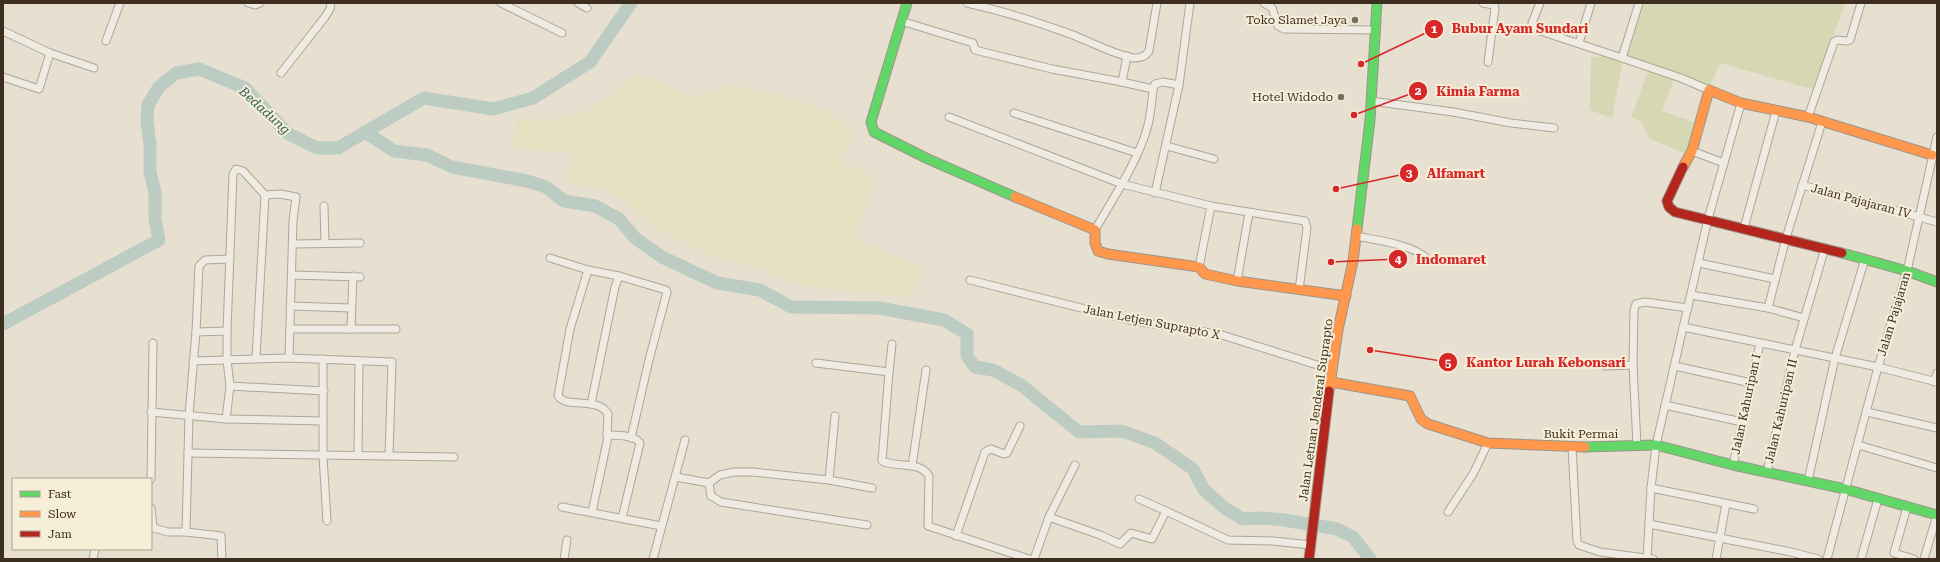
<svg xmlns="http://www.w3.org/2000/svg" width="1940" height="562" viewBox="0 0 1940 562" font-family="'Roboto Serif',serif">
<rect width="100%" height="100%" fill="#e7e0d1"/>
<polygon fill="#e6dfc2" points="634,74 661,80 691,97 712,93 732,84 785,97 823,110 855,130 841,162 876,178 854,239 924,268 911,294 904,297 870,294 808,287 747,265 710,255 659,229 618,197 594,188 568,183 572,154 513,148 516,118 537,120 562,118 582,113 618,91"/>
<polygon fill="#d6d7b3" points="1635,3 1845,3 1815,90 1720,63 1708,91 1674,79 1662,111 1694,122 1686,154 1650,139 1641,121 1631,117 1650,66 1623,60 1612,118 1590,110 1591,57 1617,56"/>
<g fill="none" stroke-linecap="round" stroke-linejoin="round">
<g stroke="#bcccc2" stroke-width="13">
<polyline points="365,132 394,151 427,155 452,167 527,181 546,187 564,201 595,206 619,219 635,238 662,257 717,283 760,290 791,307 879,308 944,320 967,334 967,356 975,367 993,370 1021,385 1079,432 1122,431 1155,443 1193,469 1204,490 1226,509 1243,519 1264,518 1284,520 1337,529 1353,537 1370,559"/>
<polyline points="3,324 159,240 155,219 155,192 150,172 150,144 147,121 148,105 159,87 176,73 199,69 245,88 287,133 317,148 338,148 424,98 493,109 533,98 590,62 631,3"/>
</g>
<g stroke="#ada599" stroke-width="9">
<g id="street">
<polyline points="248,3 255,5 260,3"/>
<polyline points="501,3 562,33"/>
<polyline points="578,3 587,8"/>
<path d="M 967,3 C 1003,11 1038,22 1073,35 C 1090,42 1116,55 1133,58 C 1140,58 1145,57 1149,51 L 1157,3"/>
<polyline points="1264,3 1272,8 1278,26 1284,29 1375,30"/>
<polyline points="1483,3 1494,5 1495,8 1488,62"/>
<polyline points="1540,3 1532,23 1534,29 1622,58 1639,3"/>
<polyline points="901,21 973,43 975,50 1052,69 1122,82 1127,56"/>
<polyline points="3,31 50,53 94,68"/>
<polyline points="106,41 120,3"/>
<polyline points="1579,43 1591,3"/>
<polyline points="1622,58 1681,78 1709,90"/>
<polyline points="281,73 325,17 330,9 331,3"/>
<polyline points="3,77 39,89 50,53"/>
<polyline points="1122,82 1153,89"/>
<polyline points="1371,101 1453,112 1511,123 1554,128"/>
<polyline points="1014,113 1137,153"/>
<polyline points="949,117 1122,184 1211,206 1305,221 1307,228 1299,290"/>
<polyline points="1808,117 1834,42 1837,40 1847,41 1850,40 1861,3"/>
<polyline points="1167,146 1214,159"/>
<polyline points="1692,151 1724,163"/>
<polyline points="1802,185 1937,222"/>
<polyline points="1155,193 1179,85 1190,3"/>
<polyline points="324,206 325,243"/>
<polyline points="1744,228 1776,111"/>
<path d="M 1095,230 C 1112,200 1140,158 1148,125 C 1151,113 1152,101 1153,89 L 1155,84 L 1163,82 L 1179,85"/>
<path d="M 1356,236 C 1375,240 1410,244 1425,257 L 1425,261"/>
<polyline points="293,244 360,243"/>
<polyline points="550,258 588,270 619,276 666,290 667,292 649,360 631,438"/>
<polyline points="1699,263 1775,279"/>
<polyline points="1199,267 1211,206"/>
<path d="M 588,270 L 570,329 L 558,396 C 567,409 598,396 608,414 L 607,435"/>
<polyline points="292,275 360,277"/>
<polyline points="970,280 1129,320 1222,335 1333,370"/>
<polyline points="1237,281 1249,213"/>
<polyline points="1691,295 1768,308 1804,318"/>
<polyline points="290,306 351,308"/>
<polyline points="1768,308 1786,238 1822,122"/>
<polyline points="1683,327 1878,367 1937,382"/>
<polyline points="290,329 396,329"/>
<polyline points="351,329 353,276"/>
<polyline points="196,332 227,331"/>
<polyline points="256,358 265,195"/>
<polyline points="323,359 323,456 327,521"/>
<polyline points="193,361 289,358 392,362 389,455"/>
<path d="M 816,363 L 889,372 L 882,461 C 896,468 919,460 929,476 L 928,526 L 1029,559"/>
<polyline points="1633,365 1637,445"/>
<polyline points="1605,366 1633,365 1634,310 1636,304 1645,302 1688,308"/>
<polyline points="1675,366 1751,383"/>
<polyline points="889,372 892,344"/>
<polyline points="1934,382 1937,373"/>
<polyline points="230,386 324,391"/>
<polyline points="591,404 615,287 619,276"/>
<polyline points="1665,405 1742,422"/>
<polyline points="151,412 226,419 323,421"/>
<polyline points="1867,412 1937,428"/>
<polyline points="226,419 230,386 227,360 227,331 233,174 236,169 243,171 265,195 280,194 296,197 293,221 289,358"/>
<polyline points="1858,445 1937,468"/>
<polyline points="1572,447 1577,541 1579,545 1600,552 1653,559"/>
<polyline points="188,453 454,457"/>
<polyline points="358,455 359,361"/>
<polyline points="1733,465 1760,343"/>
<polyline points="912,466 926,370"/>
<polyline points="1767,472 1795,350 1825,248"/>
<polyline points="676,477 709,483 720,475 734,472 753,472 829,480 872,488"/>
<polyline points="151,479 153,343"/>
<polyline points="829,480 835,416"/>
<polyline points="1808,481 1835,358 1865,259"/>
<polyline points="709,483 711,496 721,502 867,525"/>
<polyline points="1651,488 1754,509"/>
<polyline points="1139,499 1166,511"/>
<polyline points="562,507 661,526"/>
<polyline points="1907,507 1894,553 1914,559"/>
<polyline points="151,508 153,528 168,532 186,532 221,536 222,559"/>
<path d="M 592,512 L 608,437 L 607,435 C 616,435 635,435 640,443 L 622,518"/>
<polyline points="1448,512 1473,474 1488,443"/>
<polyline points="1049,517 1100,535 1120,544 1131,533 1152,539 1166,511 1228,540 1273,541 1311,545"/>
<polyline points="1649,524 1791,552 1818,559"/>
<polyline points="186,532 189,415 196,332 199,266 205,260 230,259"/>
<polyline points="956,536 985,452 991,449 1004,454 1007,453 1020,426"/>
<polyline points="93,559 95,549"/>
<polyline points="564,559 567,540"/>
<polyline points="653,559 685,440"/>
<polyline points="1034,559 1049,517 1075,465"/>
<polyline points="1647,559 1651,488 1656,445 1708,219 1741,103"/>
<polyline points="1716,559 1726,504"/>
<polyline points="1827,559 1878,367 1907,271 1937,137"/>
<polyline points="1861,559 1878,499"/>
<polyline points="1924,559 1937,515"/>
</g>
</g>
<g stroke="#9c958a" stroke-width="11">
<g id="fast">
<polyline points="907,3 871,122 874,132 928,159 1015,197"/>
<polyline points="1357,229 1370,120 1377,3"/>
<polyline points="1842,253 1907,271 1937,282"/>
<polyline points="1585,447 1656,445 1733,465 1845,489 1937,515"/>
</g>
</g>
<g stroke="#9c958a" stroke-width="11">
<g id="slow">
<polyline points="1683,167 1692,151 1709,90 1741,103 1808,117 1932,155"/>
<polyline points="1015,197 1095,230 1095,243 1098,251 1108,254 1199,267 1205,274 1237,281 1346,296"/>
<polyline points="1331,382 1410,396 1421,419 1428,424 1488,443 1585,447"/>
<polyline points="1329,391 1338,330 1353,261 1357,229"/>
</g>
</g>
<g stroke="#9c958a" stroke-width="11">
<g id="jam">
<polyline points="1683,167 1667,201 1669,207 1675,212 1842,253"/>
<polyline points="1309,559 1329,391"/>
</g>
</g>
<use href="#street" stroke="#efebe3" stroke-width="7"/>
<use href="#fast" stroke="#63d668" stroke-width="9"/>
<use href="#slow" stroke="#ff974d" stroke-width="9"/>
<use href="#jam" stroke="#b3261e" stroke-width="9"/>
</g>
<g fill="#786c5e" stroke="#f7eed8" stroke-width="1.5">
<circle cx="1355" cy="20" r="4"/>
<circle cx="1341" cy="97" r="4"/>
</g>
<g text-anchor="middle" stroke-width="4" stroke-linejoin="round" paint-order="stroke">
<g font-size="12" fill="#3d2e20" stroke="#f7eed8" text-anchor="end">
<text x="1347" y="24">Toko Slamet Jaya</text>
<text x="1333" y="101">Hotel Widodo</text>
</g>
<g font-size="12" fill="#3d2e20" stroke="#f7eed8">
<text transform="translate(1861 201) rotate(15)" y="4">Jalan Pajajaran IV</text>
<text transform="translate(1894 314) rotate(-73)" y="4">Jalan Pajajaran</text>
<text transform="translate(1152 322) rotate(11)" y="4">Jalan Letjen Suprapto X</text>
<text transform="translate(1746 404) rotate(-78)" y="4">Jalan Kahuripan I</text>
<text transform="translate(1316 410) rotate(-82)" y="4">Jalan Letnan Jenderal Suprapto</text>
<text transform="translate(1781 411) rotate(-77)" y="4">Jalan Kahuripan II</text>
<text x="1581" y="438">Bukit Permai</text>
</g>
<g font-size="13" font-style="italic" fill="#2f5d5a" stroke="#f7eed8">
<text transform="translate(265 110) rotate(42)" y="5">Bedadung</text>
</g>
</g>
<path fill="none" stroke="#d62828" stroke-width="1.5" d="M1361 64L1434 29M1354 115L1418 91M1336 189L1409 173M1331 262L1398 259M1370 350L1448 362"/>
<g fill="#d62828" stroke="#f7eed8" stroke-width="1.5">
<circle cx="1361" cy="64" r="4"/>
<circle cx="1354" cy="115" r="4"/>
<circle cx="1336" cy="189" r="4"/>
<circle cx="1331" cy="262" r="4"/>
<circle cx="1370" cy="350" r="4"/>
<circle cx="1434" cy="29" r="10"/>
<circle cx="1418" cy="91" r="10"/>
<circle cx="1409" cy="173" r="10"/>
<circle cx="1398" cy="259" r="10"/>
<circle cx="1448" cy="362" r="10"/>
</g>
<g font-size="12" text-anchor="middle" font-weight="bold" fill="#fff">
<text x="1434" y="33">1</text>
<text x="1418" y="95">2</text>
<text x="1409" y="177">3</text>
<text x="1398" y="263">4</text>
<text x="1448" y="367">5</text>
</g>
<g font-size="13" text-anchor="middle" font-weight="bold" fill="#d62828" stroke="#f7eed8" stroke-width="4" stroke-linejoin="round" paint-order="stroke">
<text x="1520" y="33">Bubur Ayam Sundari</text>
<text x="1478" y="96">Kimia Farma</text>
<text x="1456" y="178">Alfamart</text>
<text x="1451" y="264">Indomaret</text>
<text x="1546" y="367">Kantor Lurah Kebonsari</text>
</g>
<rect width="1940" height="562" fill="none" stroke="#3d2e20" stroke-width="8"/>
<rect x="12" y="478" width="140" height="72" fill="#f7eed8" stroke="#ada18e"/>
<rect x="20" y="491" width="20" height="6" fill="#63d668" stroke="#ada18e"/>
<text x="48" y="498" font-size="12" fill="#3d2e20">Fast</text>
<rect x="20" y="511" width="20" height="6" fill="#ff974d" stroke="#ada18e"/>
<text x="48" y="518" font-size="12" fill="#3d2e20">Slow</text>
<rect x="20" y="531" width="20" height="6" fill="#b3261e" stroke="#ada18e"/>
<text x="48" y="538" font-size="12" fill="#3d2e20">Jam</text>
</svg>
